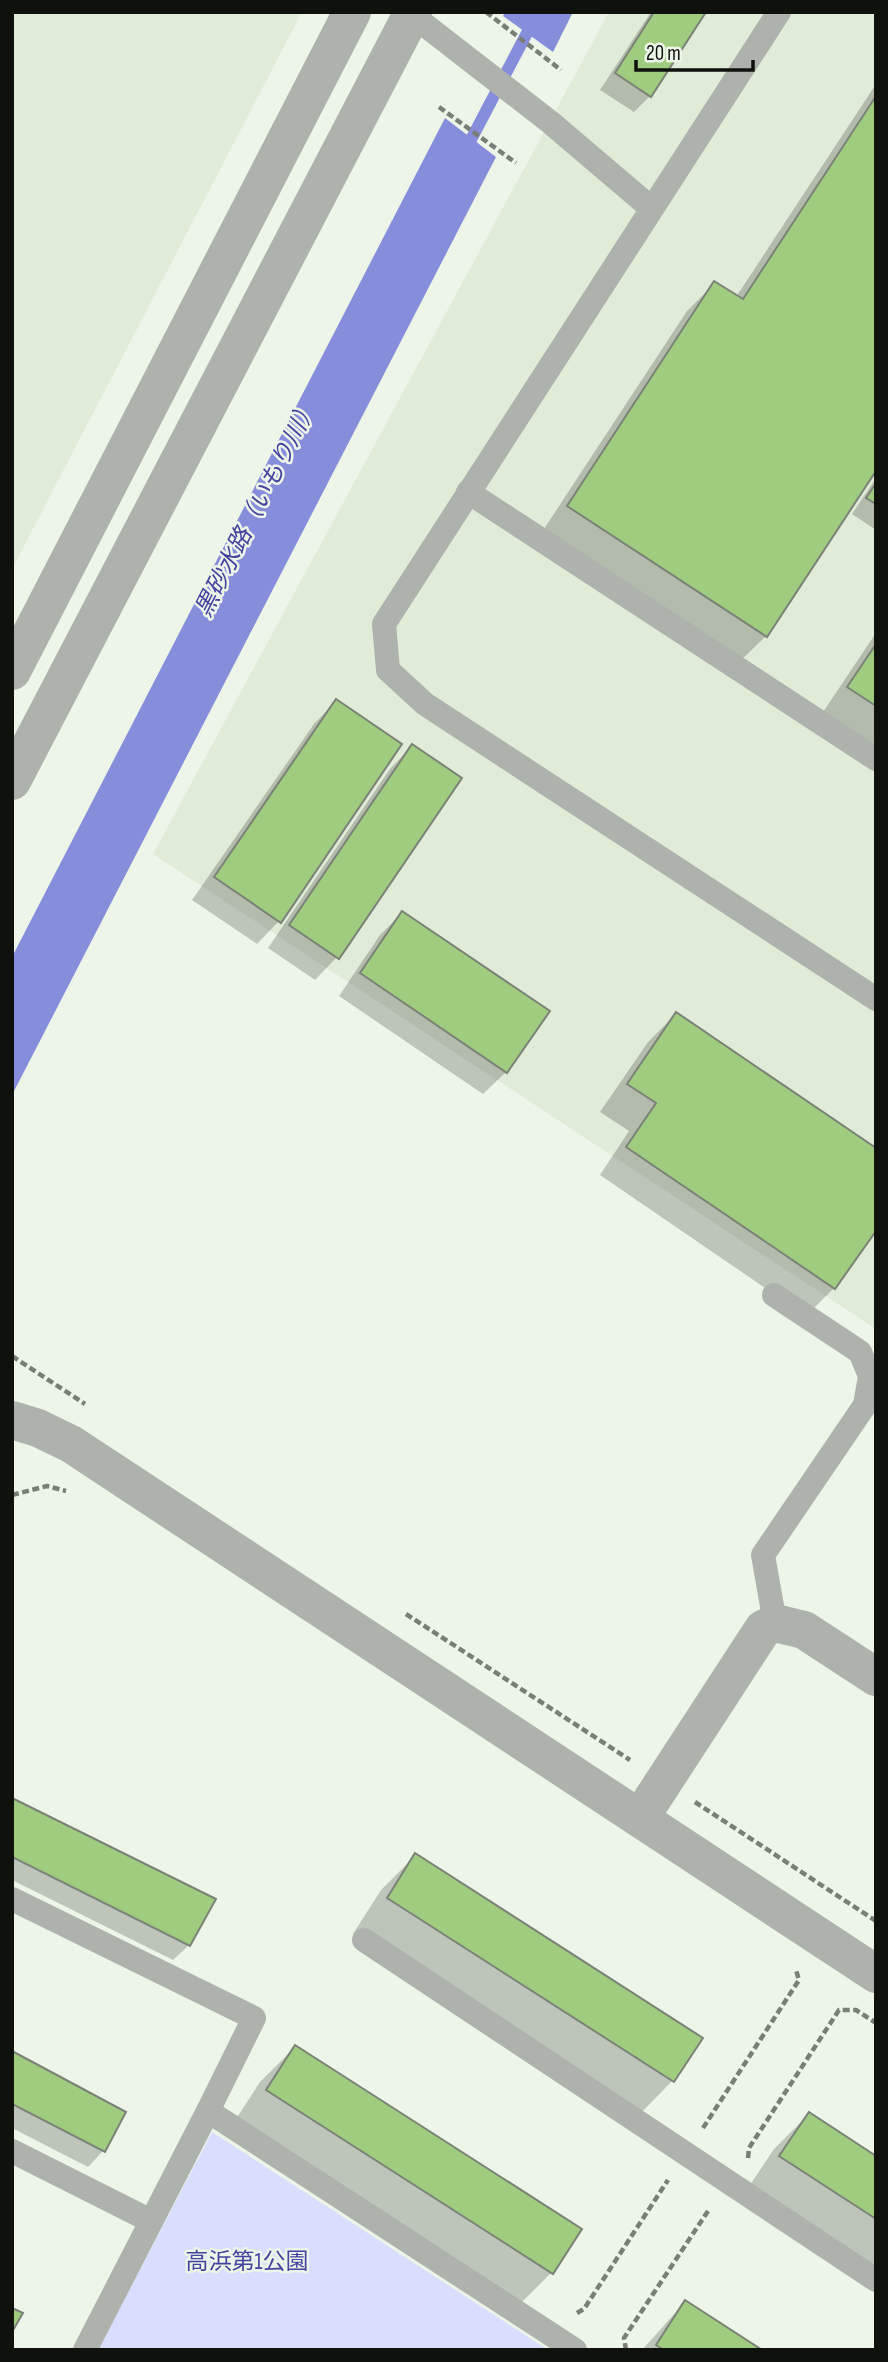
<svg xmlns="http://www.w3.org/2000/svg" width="888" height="2362" viewBox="0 0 888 2362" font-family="'Sofia Sans Condensed','Noto Sans JP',sans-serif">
<rect width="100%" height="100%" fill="#edf5e8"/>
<g fill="#e0ebd8">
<polygon points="12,12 302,12 12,569"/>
<polygon points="609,12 876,12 876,1329 153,854"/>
</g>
<polygon fill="#d9defe" points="212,2132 548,2350 98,2350"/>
<g fill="#868edc">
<polygon points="505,12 573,12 553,52 503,16"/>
<polygon points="445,118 496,157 12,1095 12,957"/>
</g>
<g fill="#0003">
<polygon points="651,12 704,12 650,96 634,112 600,90"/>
<polygon points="876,84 876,468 766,636 738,663 540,535 687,311 715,283 736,297"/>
<polygon points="876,478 876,530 852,514"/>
<polygon points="876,633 876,751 821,715"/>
<polygon points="336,701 279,921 257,944 192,900 314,724"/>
<polygon points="412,746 337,957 315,980 268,948 390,769"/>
<polygon points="402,913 506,1072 483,1094 339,996 380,935"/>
<polygon points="676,1014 834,1288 806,1316 600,1175 629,1131 600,1112 648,1042"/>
<polygon points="12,1800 189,1945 173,1960 12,1880"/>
<polygon points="416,1855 701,2038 672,2081 638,2116 353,1934 381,1890"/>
<polygon points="295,2047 551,2273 517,2307 232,2125 260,2082"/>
<polygon points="12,2053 124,2113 103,2151 88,2167 12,2128"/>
<polygon points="809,2114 876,2158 876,2276 746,2191 774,2149"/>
<polygon points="685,2302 759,2350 642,2350"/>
</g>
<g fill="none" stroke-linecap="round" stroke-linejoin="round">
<polyline stroke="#868edc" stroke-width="12" points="464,153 538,12"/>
</g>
<g fill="#9fcc7e" stroke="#7b8277" stroke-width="2">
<polygon points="654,12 706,12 651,97 615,73"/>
<polygon points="876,96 876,471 767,637 567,506 714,281 743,299"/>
<polygon points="876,483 876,504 866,498"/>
<polygon points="876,644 876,706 847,687"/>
<polygon points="336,699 402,744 281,923 214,877"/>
<polygon points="412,744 462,778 339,959 289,925"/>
<polygon points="402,911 550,1011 507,1073 360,973"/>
<polygon points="676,1012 876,1148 876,1231 835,1289 626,1147 656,1103 627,1084"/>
<polygon points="12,1798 216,1899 190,1946 12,1857"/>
<polygon points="415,1853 703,2038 674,2082 387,1898"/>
<polygon points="295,2045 582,2229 553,2274 266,2090"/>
<polygon points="12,2051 126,2112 105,2152 12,2104"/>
<polygon points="809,2112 876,2156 876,2219 779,2156"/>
<polygon points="685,2300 762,2350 664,2350 656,2345"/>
<polygon points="12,2308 23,2313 12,2332"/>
</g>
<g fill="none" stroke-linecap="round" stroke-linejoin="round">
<g stroke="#797e76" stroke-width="4.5" stroke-dasharray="7 3.5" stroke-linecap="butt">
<polyline points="486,12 561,70"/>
<polyline points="439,107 516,163"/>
<polyline points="12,1356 85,1404"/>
<polyline points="12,1495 47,1486 66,1491"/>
<polyline points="406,1614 630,1760"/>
<polyline points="695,1802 876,1921"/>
<polyline points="703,2128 799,1980 796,1970"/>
<polyline points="748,2158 749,2148 839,2010 856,2010 876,2023"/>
<polyline points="577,2313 584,2309 668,2180"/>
<polyline points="626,2350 624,2338 710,2208"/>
</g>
<g stroke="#aeb2ac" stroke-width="24">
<polyline points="779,12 384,624 388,670 425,704 876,999"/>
<polyline points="412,15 550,122 651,208"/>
<polyline points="468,492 876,759"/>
<polyline points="774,1295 860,1352 870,1376 865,1405 763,1555 775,1623"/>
<polyline points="12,1899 254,2018 208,2111 575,2350"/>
<polyline points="364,1940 876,2280"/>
<polyline points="12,2151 151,2221"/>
<polyline points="85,2350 208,2111"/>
</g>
<polyline stroke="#aeb2ac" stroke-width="38" points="640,1818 763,1629 775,1623 804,1630 876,1677"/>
<g stroke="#aeb2ac" stroke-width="38">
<polyline points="12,671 352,12"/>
<polyline points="12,781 413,12"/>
<polyline points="12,1420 38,1428 71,1444 876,1974"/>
</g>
</g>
<g text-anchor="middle" stroke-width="5" stroke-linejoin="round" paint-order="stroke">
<g font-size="23" fill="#4344a0" stroke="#edf5e8">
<text x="247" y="2269">高浜第1公園</text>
</g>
<g font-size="24" font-style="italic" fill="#43439f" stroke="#edf5e8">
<text transform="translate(256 508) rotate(-63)" y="8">黒砂水路（いもり川）</text>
</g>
</g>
<rect width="888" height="2362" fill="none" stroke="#0f110d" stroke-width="28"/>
<path d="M636 60v10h117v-10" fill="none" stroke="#0f110d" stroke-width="3.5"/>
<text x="646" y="60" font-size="21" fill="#0f110d" stroke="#edf5e8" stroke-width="5" paint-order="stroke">20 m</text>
</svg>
